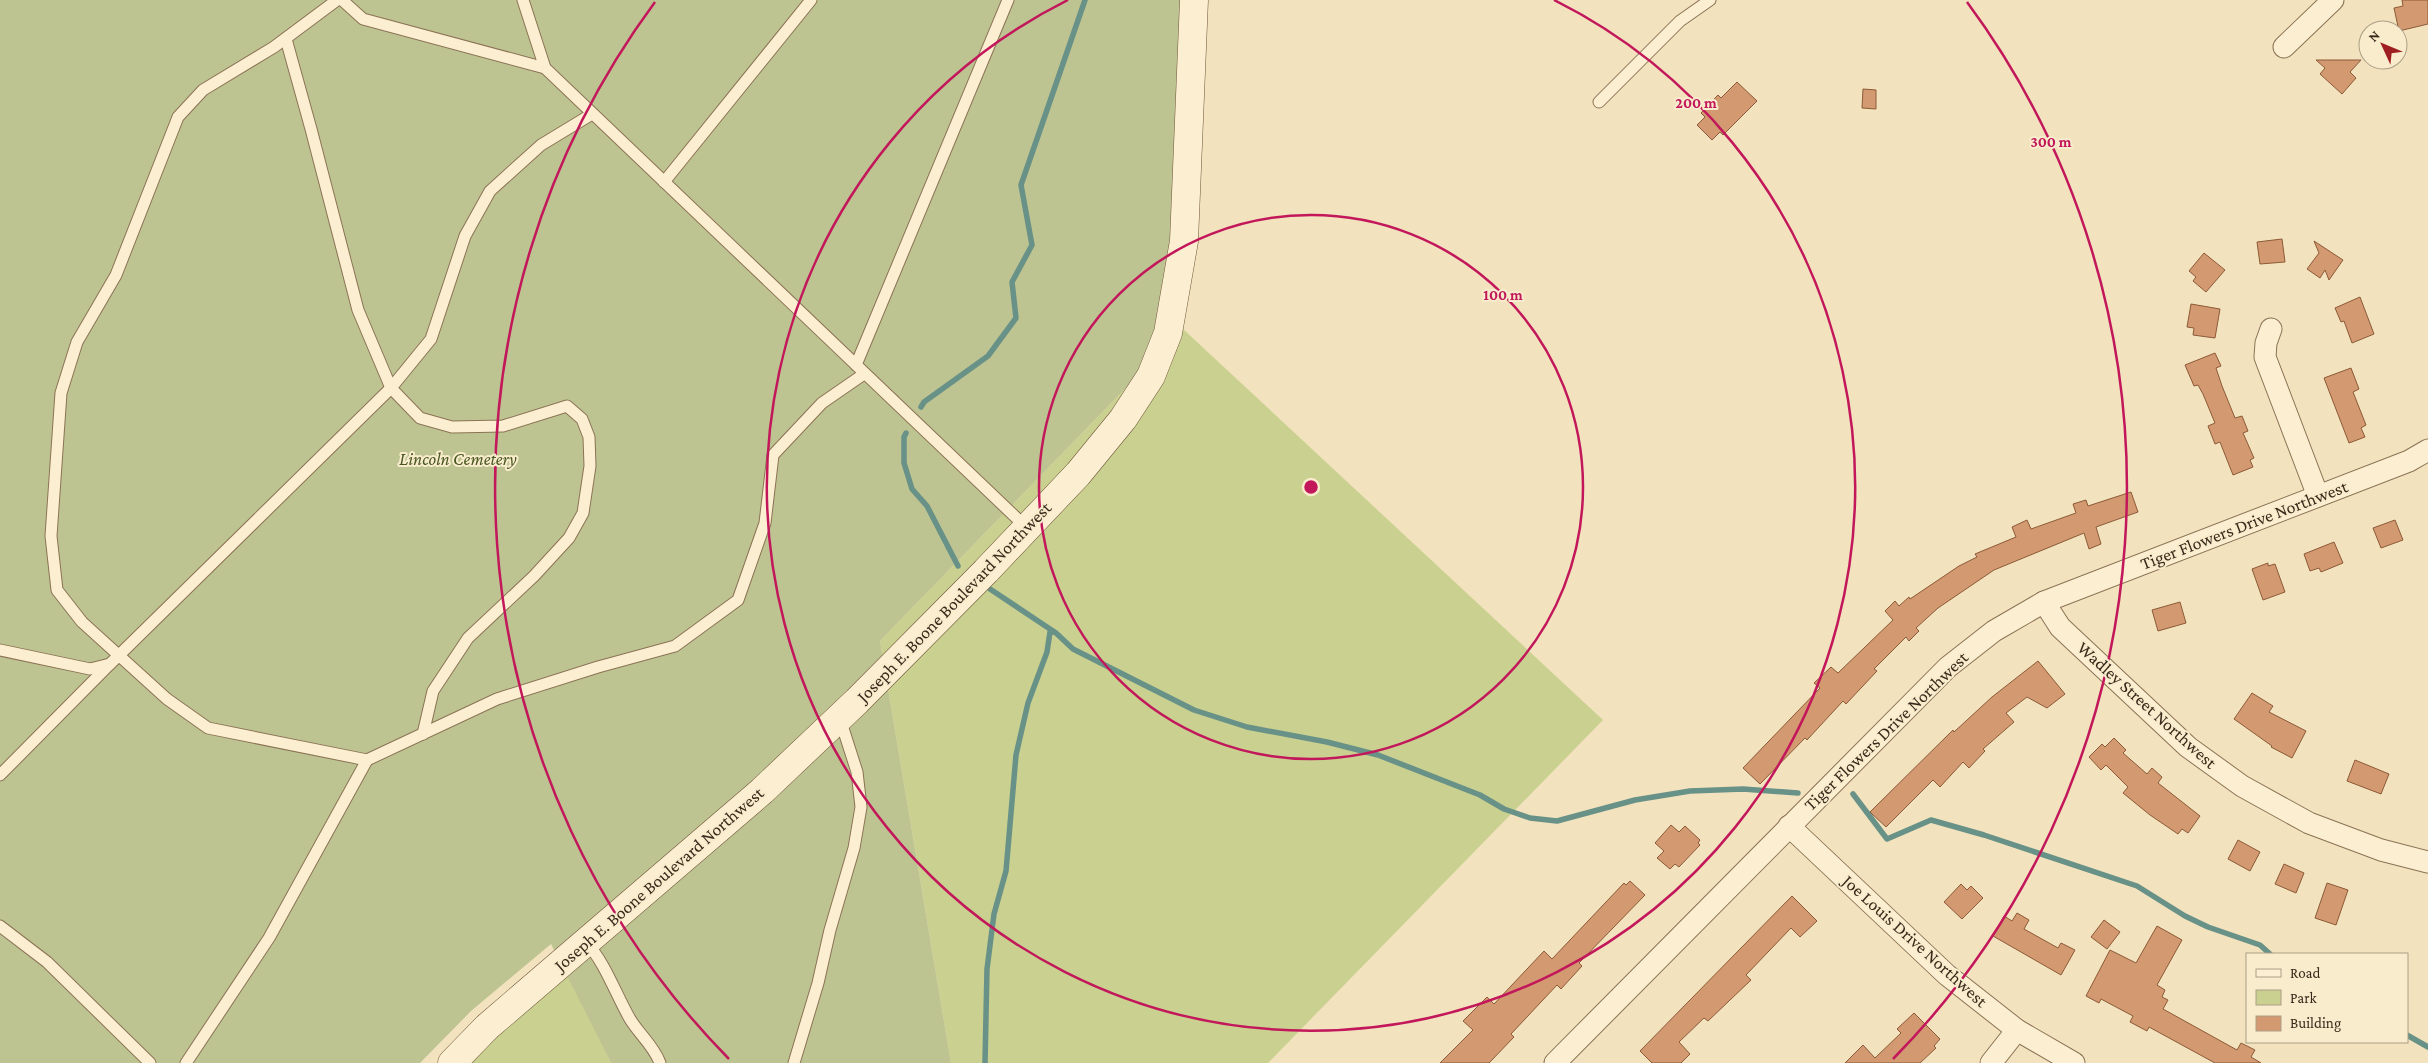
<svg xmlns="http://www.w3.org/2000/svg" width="2428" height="1063" viewBox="0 0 2428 1063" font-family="'Crimson Pro',serif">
<rect width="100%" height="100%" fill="#f2e2bd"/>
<g fill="#c9d090">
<polygon points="1183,329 1603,720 1268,1063 951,1063 880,641"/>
<polygon points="567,974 611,1063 469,1063 496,1036"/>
</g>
<polygon fill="#bec491" points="0,0 1184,0 1183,329 880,641 951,1063 611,1063 551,944 471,1011 420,1063 0,1063"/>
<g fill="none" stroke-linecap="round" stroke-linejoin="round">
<g stroke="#689187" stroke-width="5.5">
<polyline points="921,407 924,402 988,356 1016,318 1012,282 1032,245 1021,185 1085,0"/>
<polyline points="906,433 904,437 904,463 912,489 927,506 958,566"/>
<polyline points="990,589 1056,633 1073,649 1194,710 1247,727 1327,742 1378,755 1480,795 1504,809 1530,818 1557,821 1635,800 1690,791 1743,789 1798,793"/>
<polyline points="1853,794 1887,839 1931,820 1984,835 2137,886 2185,916 2208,927 2260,945 2270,954"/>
<polyline points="2407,1035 2428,1047"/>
<polyline points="985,1063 987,969 994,914 1006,871 1016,755 1028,703 1047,652 1050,632 1054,632"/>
</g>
</g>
<g fill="#d39970" stroke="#8c5a38">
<polygon points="2402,0 2428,0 2428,24 2399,31 2394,8 2403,6"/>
<polygon points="2316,60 2361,60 2350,72 2356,78 2342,94 2320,74 2325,68"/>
<polygon points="1737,82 1757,101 1723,135 1720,132 1712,140 1697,125 1705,117 1701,113 1718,95 1721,98"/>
<polygon points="1863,89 1876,90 1876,109 1862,108"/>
<polygon points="2282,239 2285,262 2260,264 2257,242"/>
<polygon points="2314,241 2343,260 2329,280 2325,270 2320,278 2307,269 2319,253"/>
<polygon points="2204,253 2225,270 2206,292 2193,281 2196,277 2189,271"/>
<polygon points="2360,297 2374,334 2352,343 2344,321 2341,322 2335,308"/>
<polygon points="2191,304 2220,309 2215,338 2193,335 2194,328 2187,327"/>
<polygon points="2215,353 2221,366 2216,368 2222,386 2235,418 2242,416 2248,431 2243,433 2254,458 2250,460 2253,467 2233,475 2220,442 2215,444 2208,426 2215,423 2203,394 2198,385 2194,386 2185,365"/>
<polygon points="2351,368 2359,389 2353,392 2366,425 2361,428 2365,437 2349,443 2324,378"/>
<polygon points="2131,492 2138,512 2096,527 2101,544 2089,549 2084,533 1994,570 1938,608 1916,628 1919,631 1909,641 1906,637 1874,669 1877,671 1846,704 1843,701 1807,740 1805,738 1760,784 1743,768 1820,688 1814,683 1831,667 1838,673 1893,620 1885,611 1895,601 1899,606 1909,597 1910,599 1959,566 1977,557 1975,554 2016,537 2012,527 2027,520 2031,529 2076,513 2073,504 2086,500 2088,506"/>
<polygon points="2395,520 2403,540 2381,548 2373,528"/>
<polygon points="2334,542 2343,563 2321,572 2319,568 2310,571 2304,554"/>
<polygon points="2268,563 2268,566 2275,564 2285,592 2263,600 2252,569"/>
<polygon points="2180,602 2186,623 2158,631 2152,610"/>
<polygon points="2038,661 2065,694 2047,708 2027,697 2006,713 2014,722 1983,749 1985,751 1969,768 1963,762 1940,787 1933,780 1886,827 1870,812 1953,730 1954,732 1992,697"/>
<polygon points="2252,693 2273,706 2269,712 2306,731 2292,758 2271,747 2272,746 2234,719"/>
<polygon points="2114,738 2126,750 2123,753 2147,774 2152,768 2162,777 2158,783 2200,816 2188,833 2182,829 2178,834 2150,815 2123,793 2128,787 2106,765 2101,770 2089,757 2102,744 2105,747"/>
<polygon points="2355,760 2389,774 2381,794 2347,781"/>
<polygon points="1671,825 1679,832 1685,826 1700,840 1698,843 1700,845 1679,867 1675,864 1670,869 1657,858 1664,851 1655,843"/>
<polygon points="2238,840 2260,852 2250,871 2228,859"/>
<polygon points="2284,864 2304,873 2296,893 2275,884"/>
<polygon points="1630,881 1645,895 1579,963 1582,966 1561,989 1557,985 1511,1034 1514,1037 1489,1063 1440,1063 1473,1030 1463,1021 1487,997 1494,1004 1544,951 1552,959 1624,883 1626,885"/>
<polygon points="2327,883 2348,890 2336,925 2315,918"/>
<polygon points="1961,884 1967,890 1971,886 1983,898 1962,919 1944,902"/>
<polygon points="1792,896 1817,921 1800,937 1791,928 1746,975 1751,980 1708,1021 1704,1018 1679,1042 1690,1054 1681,1063 1652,1063 1640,1051"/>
<polygon points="2017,913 2029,920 2024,929 2058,948 2061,943 2075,950 2061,975 1993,936 2004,916 2012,921"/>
<polygon points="2104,920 2120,932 2107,949 2091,937"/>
<polygon points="2157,926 2182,940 2157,985 2165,990 2162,997 2168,1000 2163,1009 2237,1050 2241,1043 2255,1050 2251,1057 2261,1063 2215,1063 2149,1027 2147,1031 2130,1022 2133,1016 2101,999 2099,1003 2086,996 2110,950 2136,963"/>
<polygon points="1914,1013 1940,1039 1934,1046 1936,1048 1920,1063 1845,1063 1863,1045 1875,1058 1901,1033 1897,1029"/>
</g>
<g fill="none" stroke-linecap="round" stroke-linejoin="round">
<g stroke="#8b7255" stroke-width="13">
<g id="lane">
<polyline points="337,0 274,47 203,90 178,117 116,275 77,342 61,393 51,536 57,590 82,622 167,699 208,728 367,760 497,699 598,667 675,646 738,600 765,523 773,455 822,403 864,374"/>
<polyline points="342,0 363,19 545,68"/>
<polyline points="523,0 545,68 1027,528"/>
<polyline points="286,39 311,129 358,310 391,388 420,418 452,427 503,426 567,406 582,419 589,437 590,466 583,513 569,538 534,576 468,638 433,691 423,734"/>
<polyline points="1599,102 1680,21 1710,0"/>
<polyline points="664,182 811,0"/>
<polyline points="856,365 1008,0"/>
<polyline points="0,650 90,669 110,664 391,388 431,339 465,236 490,191 541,145 592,114"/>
<polyline points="0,775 110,664"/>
<polyline points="0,926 47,962 150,1063"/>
<path d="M 586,942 C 606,964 615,993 630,1019 C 639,1034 654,1046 660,1063"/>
<polyline points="186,1063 269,938 367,760"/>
<polyline points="794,1063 818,983 830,930 854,848 861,807 857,772 840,719"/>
</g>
</g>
<g stroke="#8b7255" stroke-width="23">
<g id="street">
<polyline points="2284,47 2333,0"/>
<polyline points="2271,329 2266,343 2265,357 2318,496"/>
<polyline points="2044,602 2060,627 2188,747 2242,786 2309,823 2381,850 2428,862"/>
<polyline points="1789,826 1947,975 2017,1030 2074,1063"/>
<polyline points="1555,1063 1948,667 1994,631 2044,602 2409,461 2428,450"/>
<polyline points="1991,1063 2017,1030"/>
</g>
</g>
<g stroke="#6d5338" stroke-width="29">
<polyline id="secondary" points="452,1063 487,1027 762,791 857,701 986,571 1078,474 1123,419 1151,376 1168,333 1184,241 1194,0"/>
</g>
<use href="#lane" stroke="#fcefd1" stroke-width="11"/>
<use href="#street" stroke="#fcefd1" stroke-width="21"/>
<use href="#secondary" stroke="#fcefd1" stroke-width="28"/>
</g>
<g fill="none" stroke="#c2185b" stroke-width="2.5">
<circle cx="1311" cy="487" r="272"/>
<path d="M1554 0A544 544 0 1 1 1068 0"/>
<path d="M729 1059A816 816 0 0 1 655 2M1967 2A816 816 0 0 1 1893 1059"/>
</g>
<g text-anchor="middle" stroke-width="4" stroke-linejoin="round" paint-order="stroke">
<g font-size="18" font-style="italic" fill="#495720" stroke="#f8eccd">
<text x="458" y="465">Lincoln Cemetery</text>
</g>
<g font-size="18" fill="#39291b" stroke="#f8eccd">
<text transform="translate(2244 525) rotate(-21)" y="6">Tiger Flowers Drive Northwest</text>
<text transform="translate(954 602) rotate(-46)" y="6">Joseph E. Boone Boulevard Northwest</text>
<text transform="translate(2147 705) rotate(42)" y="6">Wadley Street Northwest</text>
<text transform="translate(1886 731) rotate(-44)" y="6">Tiger Flowers Drive Northwest</text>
<text transform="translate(659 879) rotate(-41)" y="6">Joseph E. Boone Boulevard Northwest</text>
<text transform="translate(1915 941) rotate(42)" y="6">Joe Louis Drive Northwest</text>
</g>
</g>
<circle cx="1311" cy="487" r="8" fill="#c2185b" stroke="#f8eccd" stroke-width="2.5"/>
<g font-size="15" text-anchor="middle" font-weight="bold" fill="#c2185b" stroke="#f8eccd" stroke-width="4" stroke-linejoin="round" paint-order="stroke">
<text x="1696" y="108">200 m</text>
<text x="2051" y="147">300 m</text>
<text x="1503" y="300">100 m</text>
</g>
<rect x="2246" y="953" width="162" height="90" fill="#f8eccd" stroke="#ac9e86"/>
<rect x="2256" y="969" width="25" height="8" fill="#fcefd1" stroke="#ac9e86"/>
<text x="2290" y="978" font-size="15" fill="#39291b">Road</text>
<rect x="2256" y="990" width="25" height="15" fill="#c9d090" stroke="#ac9e86"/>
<text x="2290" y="1003" font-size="15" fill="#39291b">Park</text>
<rect x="2256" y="1016" width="25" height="15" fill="#d39970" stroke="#ac9e86"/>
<text x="2290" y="1028" font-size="15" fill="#39291b">Building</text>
<g transform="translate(2383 45) rotate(314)"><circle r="24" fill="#f8eccd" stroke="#ac9e86"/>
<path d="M0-4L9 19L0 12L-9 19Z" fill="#9f1f20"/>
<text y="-8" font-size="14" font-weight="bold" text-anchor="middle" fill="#39291b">N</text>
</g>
</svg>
